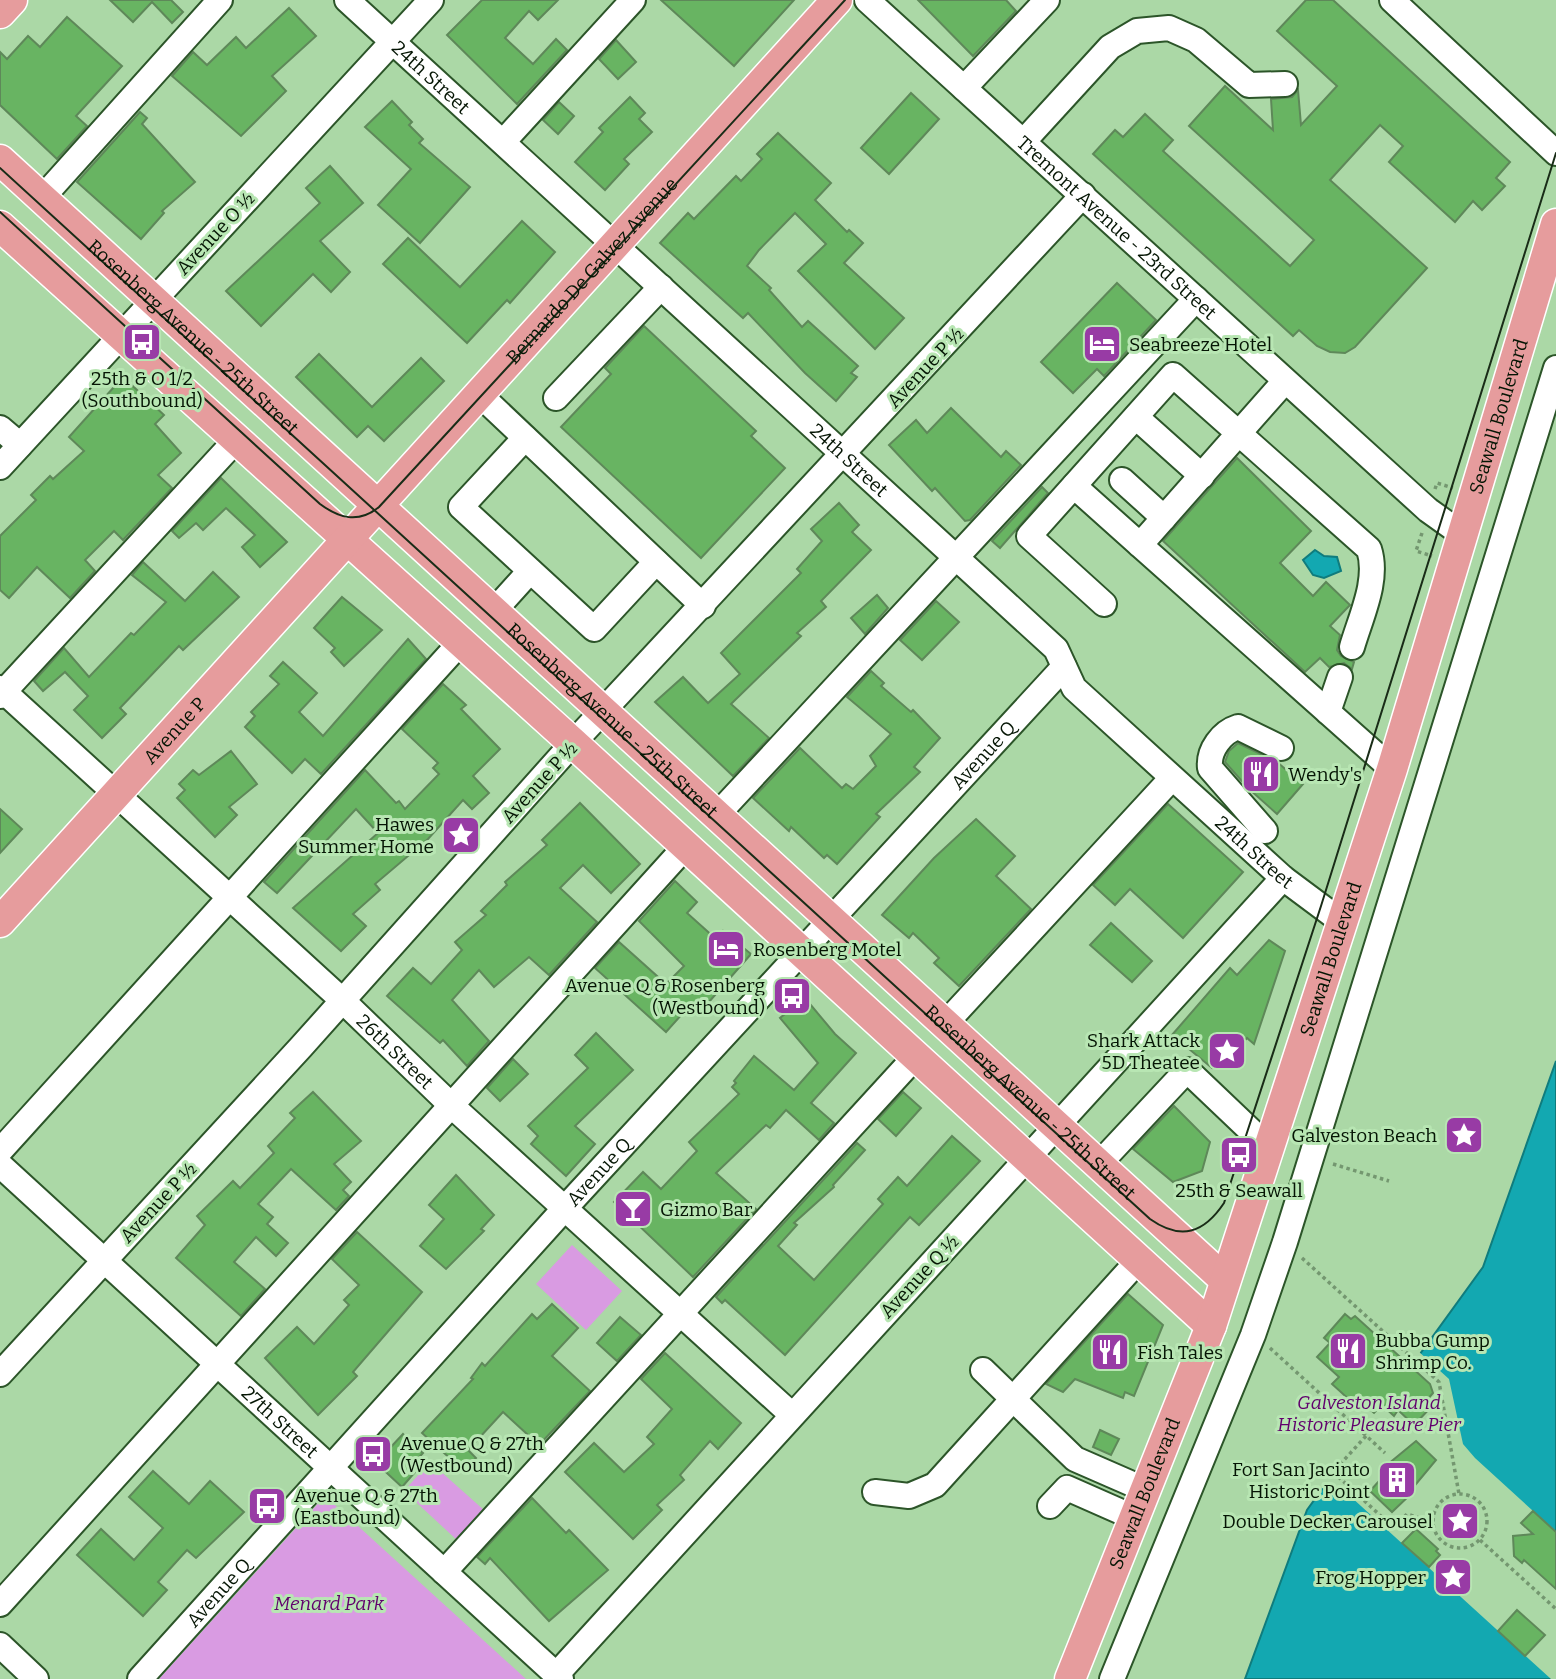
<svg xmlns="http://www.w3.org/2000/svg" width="1556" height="1679" viewBox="0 0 1556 1679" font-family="Bitter,serif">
<rect width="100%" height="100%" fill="#abd8a6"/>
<g fill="#d99be2">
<polygon points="572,1245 622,1291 586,1330 536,1284"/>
<polygon points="430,1462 485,1511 458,1541 404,1491"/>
<polygon points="325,1496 526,1679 159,1679"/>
</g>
<g fill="#13a8b1" stroke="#0f7c7d" stroke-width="2">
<polygon points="1315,550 1324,556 1337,557 1341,571 1324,578 1313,575 1303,560"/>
<polygon points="1556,1061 1556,1679 1245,1679 1307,1510 1483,1267"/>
</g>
<polygon fill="#abd8a6" points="1418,1351 1449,1379 1463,1444 1475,1458 1556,1532 1556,1679 1551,1679 1339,1486 1319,1487"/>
<g fill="#68b462" stroke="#5e8859" stroke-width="2">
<polygon points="110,0 171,0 183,12 172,23 152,2 133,22"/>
<polygon points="482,0 558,0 538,20 529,11 505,38 533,64 556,39 567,50 517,104 447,35"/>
<polygon points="661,0 794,0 734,66"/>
<polygon points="918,0 1006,0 1016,11 973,56"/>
<polygon points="1306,0 1333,0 1510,162 1496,178 1505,186 1482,210 1473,201 1455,222 1389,162 1403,146 1380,125 1330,180 1427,268 1355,347 1345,353 1330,352 1317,346 1299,330 1293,336 1093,154 1115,130 1123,137 1145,114 1173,140 1163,151 1290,266 1314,240 1189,126 1225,86 1273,130 1271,99 1292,97 1298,90 1301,125 1337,86 1277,31"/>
<polygon points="289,8 316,36 272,76 286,91 241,136 172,76 193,52 207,65 236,37 246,48"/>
<polygon points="67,17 122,66 76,116 87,126 57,159 0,105 0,52 7,59 28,36 40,47"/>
<polygon points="616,40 636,62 618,79 599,59"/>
<polygon points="911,93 939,119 889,174 861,148"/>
<polygon points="630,97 645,113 639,119 652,132 624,159 629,164 605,190 575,162 603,132 599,128"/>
<polygon points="392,101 412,122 409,125 423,139 419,143 470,187 420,243 378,205 411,169 365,127"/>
<polygon points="559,102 574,116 558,134 543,120"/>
<polygon points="140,112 147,118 142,124 195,182 162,211 164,213 141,239 77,182"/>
<polygon points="778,133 831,183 815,200 847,232 849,230 863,243 844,263 904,318 875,349 798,271 826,244 795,213 759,250 747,266 771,288 769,290 802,327 808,321 858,366 851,373 857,377 836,401 805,373 748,313 743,318 660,243 688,213 694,219 736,176 741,181 762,159 757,154"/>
<polygon points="330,166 363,203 320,241 350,272 331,292 313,274 261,326 226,291 320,203 306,188"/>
<polygon points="522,221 555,252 510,303 507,300 467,343 383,264 408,238 460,287"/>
<polygon points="1117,283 1156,320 1104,376 1097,369 1073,393 1041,362"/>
<polygon points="644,326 756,431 751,436 785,468 701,558 561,427 611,374 605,368"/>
<polygon points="319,354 372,407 421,358 444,381 384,441 368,426 357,437 296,377"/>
<polygon points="123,377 164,415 155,424 181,453 158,475 172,488 123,540 114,531 85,560 95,571 70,598 37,567 9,598 0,590 0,536 36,500 31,495 50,476 53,479 84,451 69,437"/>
<polygon points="951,408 1001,457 1006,451 1021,465 970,520 965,521 935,488 932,491 889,445 916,420 927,433"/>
<polygon points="1237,458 1311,531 1280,563 1313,596 1326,582 1350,605 1330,626 1340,635 1337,650 1341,656 1354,662 1352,669 1344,663 1329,667 1320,658 1305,672 1163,541"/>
<polygon points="221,478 287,542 260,567 242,547 255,535 226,508 203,530 196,523 179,538 172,531"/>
<polygon points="1042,487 1048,493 1000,548 992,541"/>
<polygon points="839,503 859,525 852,532 871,550 821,601 826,607 797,633 801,636 731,704 769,738 733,776 655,702 683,677 708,703 740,674 721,653 801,573 797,569 822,541 811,529"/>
<polygon points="143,562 185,601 213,572 239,597 183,650 179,646 120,708 126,714 102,738 74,710 88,696 65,672 43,691 34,681 64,648 89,677 131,633 134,635 166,602 132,575"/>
<polygon points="877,595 888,608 865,634 851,618"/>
<polygon points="342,597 382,630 344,666 331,652 335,648 314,628"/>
<polygon points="936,601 959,622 922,660 900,640"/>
<polygon points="408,639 426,659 321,774 305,759 292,773 245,727 255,716 251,712 279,684 270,676 283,662 317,693 299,712 323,736"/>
<polygon points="871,671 884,683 881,686 911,712 913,710 940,738 914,767 920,772 876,814 880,817 837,864 827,855 824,858 791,827 789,831 753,798 800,748 842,788 846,784 853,789 876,766 870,756 891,734 847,697"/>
<polygon points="443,684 466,705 461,709 500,749 473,776 489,793 472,809 463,800 428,839 375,884 380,890 353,914 366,926 341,951 293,908 378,833 356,809 277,893 264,882 365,770 396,803 399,801 405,809 439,774 433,768 438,763 402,729"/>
<polygon points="1238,743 1277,762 1303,784 1277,814 1248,788 1225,762 1229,751"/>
<polygon points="231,751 257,784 229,807 237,815 215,837 177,798 185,790 179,784 193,770 199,775"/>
<polygon points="580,803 640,864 611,893 583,865 560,888 597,922 549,975 529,957 494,987 479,970 452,1000 489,1041 467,1066 443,1040 440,1043 387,996 413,968 431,984 462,950 455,942 486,915 481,911 507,885 505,882 547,845 542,840"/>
<polygon points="1168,804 1243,872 1183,938 1130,889 1115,905 1093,885"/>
<polygon points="0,809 22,829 0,853"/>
<polygon points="976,819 1015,856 996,876 1031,909 959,986 934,963 939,958 913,933 909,938 882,915 934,858"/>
<polygon points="675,881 697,902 687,913 716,939 723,931 751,954 701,1011 692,1003 666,1032 595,968 619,942 666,984 684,966 639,921"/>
<polygon points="1111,923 1152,961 1132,982 1090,945"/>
<polygon points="1269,940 1285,951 1254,1044 1247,1038 1229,1057 1226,1054 1212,1068 1172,1035 1230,968 1237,975"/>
<polygon points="805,998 835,1034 856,1053 811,1103 834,1123 819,1140 786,1110 770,1128 766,1125 716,1173 756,1209 693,1277 614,1202 643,1172 661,1189 697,1151 689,1142 739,1094 732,1087 736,1083 734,1081 754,1056 794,1090 818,1063 780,1018"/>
<polygon points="596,1033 633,1070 575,1126 595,1144 566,1176 531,1144 538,1136 528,1126 588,1068 575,1055"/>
<polygon points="513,1059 528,1074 500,1101 487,1088"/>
<polygon points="313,1092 361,1141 334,1164 351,1182 343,1190 349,1196 336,1210 291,1169 258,1204 273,1217 267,1224 288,1243 276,1256 256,1237 234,1262 265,1289 241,1316 176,1258 205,1225 197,1216 233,1181 240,1188 274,1153 268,1146 295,1118 290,1113"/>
<polygon points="903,1092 921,1108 896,1136 878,1119"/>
<polygon points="1174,1106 1210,1142 1202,1171 1173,1182 1133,1149"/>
<polygon points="952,1136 980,1161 919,1225 910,1217 785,1355 725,1300 722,1303 716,1297 857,1143 865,1150 833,1185 834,1187 794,1223 797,1225 778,1246 814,1280 883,1204 878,1199 898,1177 907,1186"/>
<polygon points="456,1175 494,1215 481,1229 484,1231 446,1269 420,1246 444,1219 429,1205"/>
<polygon points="357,1232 422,1292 353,1372 357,1376 318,1415 265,1358 297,1327 314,1344 349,1305 344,1300 359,1285 332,1259"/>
<polygon points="1128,1294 1163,1325 1134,1396 1125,1392 1123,1398 1075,1379 1063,1392 1046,1384"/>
<polygon points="552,1304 578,1328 552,1356 590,1391 539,1445 503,1412 468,1450 476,1458 464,1471 422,1433 473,1379 471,1378 482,1363 485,1366 532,1314 537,1319"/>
<polygon points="1345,1314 1351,1319 1355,1316 1430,1384 1433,1393 1427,1400 1433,1405 1414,1425 1398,1410 1394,1416 1382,1405 1374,1413 1357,1398 1353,1403 1332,1384 1339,1377 1317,1357 1330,1343 1324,1338"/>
<polygon points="620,1317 641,1335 617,1361 597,1343"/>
<polygon points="665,1353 741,1423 718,1449 710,1441 680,1475 684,1480 657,1505 662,1510 633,1539 565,1472 594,1443 624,1472 654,1444 647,1437 672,1409 641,1379"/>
<polygon points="1100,1430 1119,1439 1111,1455 1093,1447"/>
<polygon points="403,1434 423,1453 411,1466 416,1471 402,1487 376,1463"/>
<polygon points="1416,1441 1436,1460 1411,1490 1413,1492 1392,1512 1370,1491 1390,1469 1387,1465"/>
<polygon points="153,1471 189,1504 210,1481 244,1512 196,1558 187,1550 158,1582 167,1590 143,1616 77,1555 101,1529 134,1560 163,1528 129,1497"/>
<polygon points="532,1498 566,1533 569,1530 608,1570 549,1621 490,1558 485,1564 477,1557"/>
<polygon points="1533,1511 1556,1532 1556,1589 1524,1560 1522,1563 1514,1556 1513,1536 1533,1534 1521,1523"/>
<polygon points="1416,1529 1438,1549 1436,1551 1440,1555 1429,1567 1402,1543"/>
<polygon points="1517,1610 1545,1635 1525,1656 1498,1631"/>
</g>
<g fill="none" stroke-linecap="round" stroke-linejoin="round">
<g stroke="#2c5529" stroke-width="28">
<g id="minor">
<path id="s1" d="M 347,0 L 1056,649 L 1074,688 L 1283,878 L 1342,922"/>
<path id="s2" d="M 867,0 L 1428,510 L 1463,535"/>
<polyline points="1392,0 1556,153"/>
<polyline points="964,88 1047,0"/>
<polyline points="1024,141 1110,47 1137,31 1169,28 1196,40 1249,85 1285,84"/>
<polyline points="503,142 633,0"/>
<polyline points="42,198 220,0"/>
<polyline points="1285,381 1140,545 1392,769"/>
<polyline points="478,393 703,606"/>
<polyline points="556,398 661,287"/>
<polyline points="1136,417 1202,476"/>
<polyline points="0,428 20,445"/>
<polyline points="525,438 461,507 594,629 656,562"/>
<polyline points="0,467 431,0"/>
<polyline points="1122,480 1164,518"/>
<polyline points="1074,486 1140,545"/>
<path d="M 1104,604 L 1029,536 L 1173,375 L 1369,549 C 1379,580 1361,616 1352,647"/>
<polyline points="493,612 530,571"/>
<path id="s3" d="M 0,688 L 342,1000 L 453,1107 L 791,1414"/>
<polyline points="0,696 237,439"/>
<polyline points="1328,712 1340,677"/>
<polyline points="716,816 1196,299"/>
<path d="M 1265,831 L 1210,768 C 1208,750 1222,732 1238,727 L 1281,748"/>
<polyline points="945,1024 1172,778"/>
<polyline points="0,1151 460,643"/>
<polyline points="1099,1164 1187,1070 1270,1149"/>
<path id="s4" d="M 0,1165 L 561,1679"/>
<polyline points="983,1370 1075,1459 1146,1490"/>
<polyline points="0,1374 301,1047 573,743 1083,195"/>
<polyline points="875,1492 909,1496 935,1485 1137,1262"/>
<polyline points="1050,1506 1067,1488 1135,1518"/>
<polyline points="444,1572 916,1056"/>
<polyline points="0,1604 686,846"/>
<polyline points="0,1645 36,1679"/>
<polyline points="556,1675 1283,878"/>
<path id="s5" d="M 140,1679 L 565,1208 L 1064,667"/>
<polyline points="1112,1679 1253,1335 1285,1242 1556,368"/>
</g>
</g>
<g stroke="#fff" stroke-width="33">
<g id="major">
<polyline points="0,13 12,0"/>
<path id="s6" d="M 0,160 L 1225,1280"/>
<polyline points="0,226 573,743 1211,1326"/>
<path id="s7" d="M 0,922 L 837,0"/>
<path id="s8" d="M 1070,1679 L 1211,1326 L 1392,769 L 1556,224"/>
</g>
</g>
<g stroke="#749770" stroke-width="3.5" stroke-dasharray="3.5 3.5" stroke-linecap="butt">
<polyline points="1435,489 1437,483 1453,488"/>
<polyline points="1422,533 1416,551 1432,556"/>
<polyline points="1333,1164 1389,1181"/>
<polyline points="1302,1258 1439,1382 1459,1494"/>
<polyline points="1270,1348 1385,1453"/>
<polyline points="1366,1436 1333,1472 1394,1528 1407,1514 1432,1522"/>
<circle cx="1460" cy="1521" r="27"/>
<polyline points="1480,1540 1556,1609"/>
</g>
<use href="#minor" stroke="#fff" stroke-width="24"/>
<use href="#major" stroke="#e69c9d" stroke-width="30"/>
<g stroke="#192c17" stroke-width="2">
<path d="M 0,168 L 1150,1219 C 1181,1241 1204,1233 1224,1203 L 1321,906 L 1556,153"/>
<path d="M 0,212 L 320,504 C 339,518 358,524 379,507 L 845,0"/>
</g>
</g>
<defs>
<g id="bus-square" transform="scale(2.0125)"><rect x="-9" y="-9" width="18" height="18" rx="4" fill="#983ba5" stroke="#b8e6b3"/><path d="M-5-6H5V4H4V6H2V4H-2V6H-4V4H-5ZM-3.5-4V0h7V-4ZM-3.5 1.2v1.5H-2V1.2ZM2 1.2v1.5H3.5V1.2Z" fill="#fff"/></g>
<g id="hotel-square" transform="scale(2.0125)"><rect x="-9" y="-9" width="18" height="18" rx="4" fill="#983ba5" stroke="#b8e6b3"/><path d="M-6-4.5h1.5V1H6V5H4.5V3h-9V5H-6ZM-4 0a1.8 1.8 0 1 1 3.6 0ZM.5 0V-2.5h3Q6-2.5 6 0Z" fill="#fff"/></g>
<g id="restaurant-square" transform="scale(2.0125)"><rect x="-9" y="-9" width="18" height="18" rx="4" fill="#983ba5" stroke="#b8e6b3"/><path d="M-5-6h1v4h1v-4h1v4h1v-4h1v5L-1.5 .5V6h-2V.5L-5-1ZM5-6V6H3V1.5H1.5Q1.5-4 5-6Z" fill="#fff"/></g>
<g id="sight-square" transform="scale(2.0125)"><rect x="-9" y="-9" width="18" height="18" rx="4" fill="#983ba5" stroke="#b8e6b3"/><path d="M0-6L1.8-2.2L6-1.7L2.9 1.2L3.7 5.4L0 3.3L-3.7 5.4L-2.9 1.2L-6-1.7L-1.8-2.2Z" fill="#fff"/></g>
<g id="bar-square" transform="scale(2.0125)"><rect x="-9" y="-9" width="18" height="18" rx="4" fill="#983ba5" stroke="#b8e6b3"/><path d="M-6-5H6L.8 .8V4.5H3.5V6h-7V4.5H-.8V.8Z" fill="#fff"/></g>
<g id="building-square" transform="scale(2.0125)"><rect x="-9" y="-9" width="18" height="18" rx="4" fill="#983ba5" stroke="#b8e6b3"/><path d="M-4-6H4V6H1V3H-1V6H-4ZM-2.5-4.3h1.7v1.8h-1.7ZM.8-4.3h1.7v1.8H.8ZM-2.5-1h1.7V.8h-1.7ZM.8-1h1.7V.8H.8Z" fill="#fff"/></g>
</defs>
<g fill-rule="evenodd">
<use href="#bus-square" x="142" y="342"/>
<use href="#hotel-square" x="1102" y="344"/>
<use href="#restaurant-square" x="1261" y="774"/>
<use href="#sight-square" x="461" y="835"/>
<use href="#hotel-square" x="726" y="949"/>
<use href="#bus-square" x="792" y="996"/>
<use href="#sight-square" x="1227" y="1051"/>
<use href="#sight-square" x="1464" y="1135"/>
<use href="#bus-square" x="1239" y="1155"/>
<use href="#bar-square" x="633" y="1209"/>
<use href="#restaurant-square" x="1348" y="1351"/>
<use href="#restaurant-square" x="1110" y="1352"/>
<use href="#bus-square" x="373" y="1454"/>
<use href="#building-square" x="1397" y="1480"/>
<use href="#bus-square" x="267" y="1506"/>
<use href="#sight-square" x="1460" y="1521"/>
<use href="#sight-square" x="1453" y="1577"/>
</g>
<g text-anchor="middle" stroke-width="6" stroke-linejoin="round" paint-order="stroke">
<g font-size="19" fill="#051504" stroke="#b8e6b3">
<text dy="7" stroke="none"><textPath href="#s1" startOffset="114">24th Street</textPath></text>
<text dy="7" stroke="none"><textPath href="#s2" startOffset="338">Tremont Avenue - 23rd Street</textPath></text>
<text transform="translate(215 233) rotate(-47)" y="7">Avenue O ½</text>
<text dy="7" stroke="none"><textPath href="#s7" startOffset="880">Bernardo De Galvez Avenue</textPath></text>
<text dy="7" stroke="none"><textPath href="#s6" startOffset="262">Rosenberg Avenue - 25th Street</textPath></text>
<text transform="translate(925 367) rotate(-47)" y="7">Avenue P ½</text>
<text dy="7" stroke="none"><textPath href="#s8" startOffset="1334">Seawall Boulevard</textPath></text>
<text dy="7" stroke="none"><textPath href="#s1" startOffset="681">24th Street</textPath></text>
<text dy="7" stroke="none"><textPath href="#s6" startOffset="830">Rosenberg Avenue - 25th Street</textPath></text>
<text dy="7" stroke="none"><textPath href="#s7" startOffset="259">Avenue P</textPath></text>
<text dy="7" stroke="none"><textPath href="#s5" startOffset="1251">Avenue Q</textPath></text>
<text transform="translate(539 782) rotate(-48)" y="7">Avenue P ½</text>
<text dy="7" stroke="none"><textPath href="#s1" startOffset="1248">24th Street</textPath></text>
<text dy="7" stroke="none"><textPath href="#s8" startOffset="766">Seawall Boulevard</textPath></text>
<text dy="7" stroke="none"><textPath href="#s3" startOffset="537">26th Street</textPath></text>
<text dy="7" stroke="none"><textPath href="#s6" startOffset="1396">Rosenberg Avenue - 25th Street</textPath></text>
<text dy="7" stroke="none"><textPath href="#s5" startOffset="684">Avenue Q</textPath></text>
<text transform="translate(158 1202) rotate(-47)" y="7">Avenue P ½</text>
<text transform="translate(919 1276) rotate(-47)" y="7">Avenue Q ½</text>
<text dy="7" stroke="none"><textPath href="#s4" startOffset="380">27th Street</textPath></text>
<text dy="7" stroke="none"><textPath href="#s8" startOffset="200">Seawall Boulevard</textPath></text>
<text dy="7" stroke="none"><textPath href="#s5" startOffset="117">Avenue Q</textPath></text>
</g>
<g font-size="19" fill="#051504" stroke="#b8e6b3" text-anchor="start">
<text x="1129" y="351">Seabreeze Hotel</text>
<text x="142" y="385" text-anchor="middle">25th &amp; O 1/2<tspan x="142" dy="22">(Southbound)</tspan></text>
<text x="1288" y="781">Wendy's</text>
<text x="434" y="831" text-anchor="end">Hawes<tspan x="434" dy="22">Summer Home</tspan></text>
<text x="753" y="956">Rosenberg Motel</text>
<text x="765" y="992" text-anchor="end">Avenue Q &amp; Rosenberg<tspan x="765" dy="22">(Westbound)</tspan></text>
<text x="1200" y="1047" text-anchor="end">Shark Attack<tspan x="1200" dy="22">5D Theatee</tspan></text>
<text x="1437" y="1142" text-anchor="end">Galveston Beach</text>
<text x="1239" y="1197" text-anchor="middle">25th &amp; Seawall</text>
<text x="660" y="1216">Gizmo Bar</text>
<text x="1375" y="1347">Bubba Gump<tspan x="1375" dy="22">Shrimp Co.</tspan></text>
<text x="1137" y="1359">Fish Tales</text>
<text x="400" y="1450">Avenue Q &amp; 27th<tspan x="400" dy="22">(Westbound)</tspan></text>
<text x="1370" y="1476" text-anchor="end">Fort San Jacinto<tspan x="1370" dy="22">Historic Point</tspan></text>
<text x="294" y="1502">Avenue Q &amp; 27th<tspan x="294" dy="22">(Eastbound)</tspan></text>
<text x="1433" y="1528" text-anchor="end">Double Decker Carousel</text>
<text x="1426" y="1584" text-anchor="end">Frog Hopper</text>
</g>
<g font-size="19" font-style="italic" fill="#61006d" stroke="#b8e6b3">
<text x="1369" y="1409">Galveston Island<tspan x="1369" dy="22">Historic Pleasure Pier</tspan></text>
<text x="329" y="1610">Menard Park</text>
</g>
</g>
</svg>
